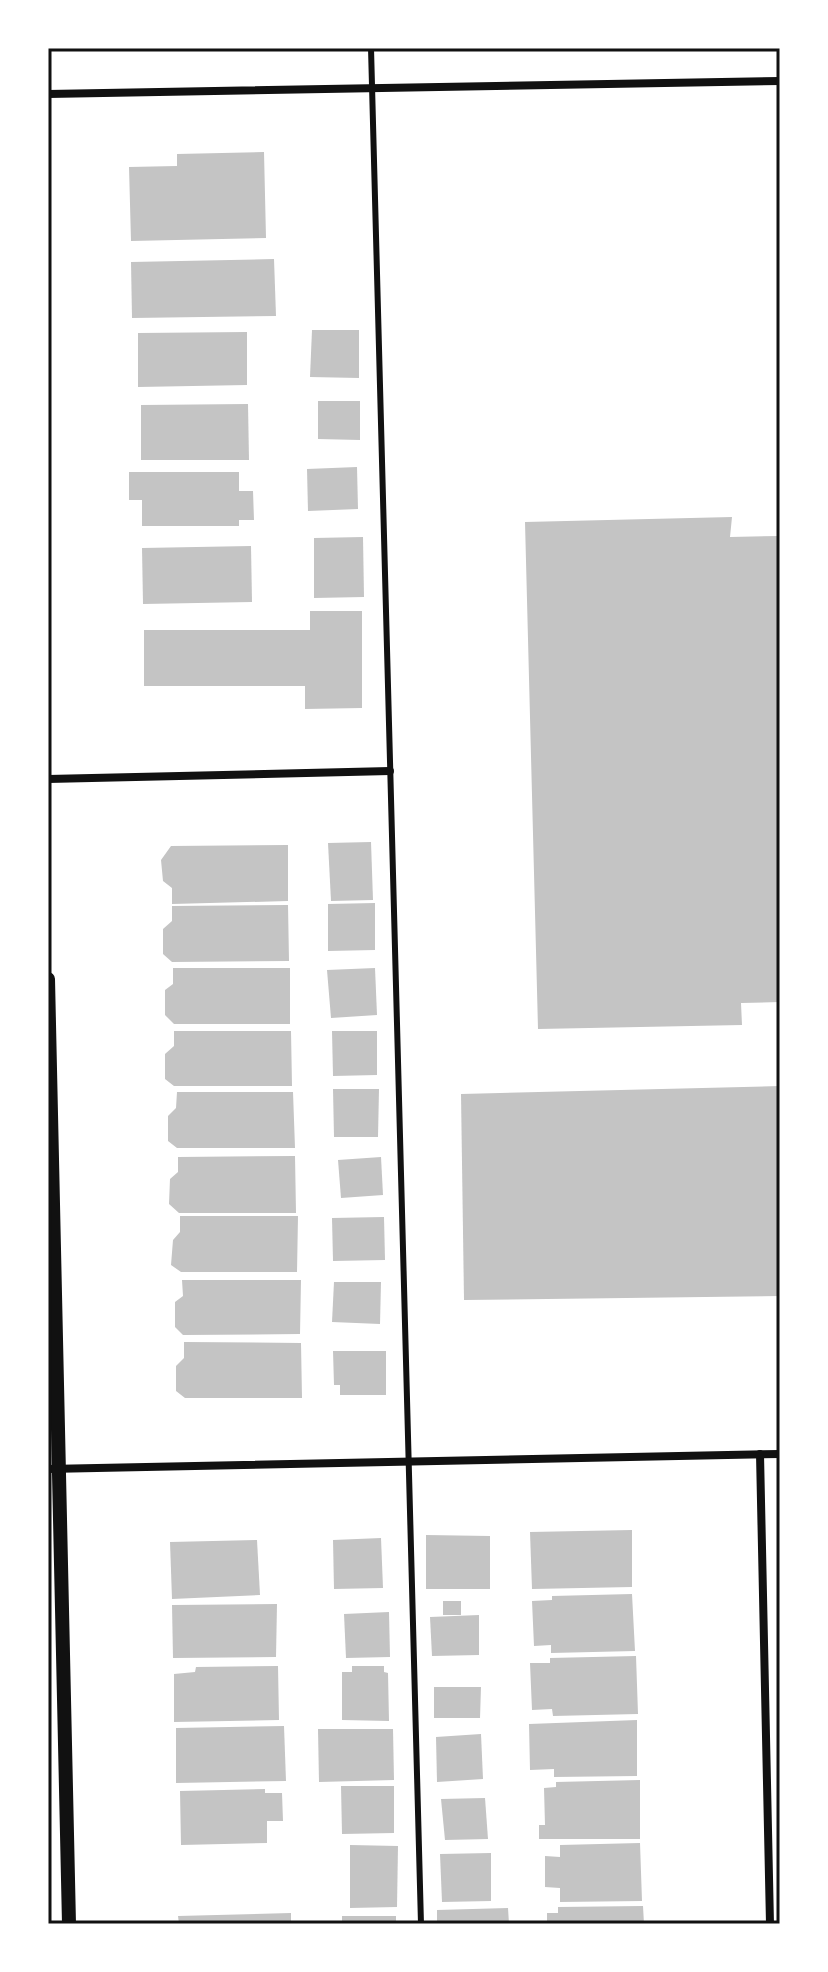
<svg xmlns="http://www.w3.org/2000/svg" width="828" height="1972" viewBox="0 0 828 1972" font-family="Rubik,sans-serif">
<rect width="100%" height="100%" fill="#fff"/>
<g fill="#c4c4c4">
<polygon points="264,152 266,238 131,241 129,167 177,166 177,154"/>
<polygon points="274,259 276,316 132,318 131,262"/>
<polygon points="312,330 359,330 359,378 310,377"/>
<polygon points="247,332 247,385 138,387 138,333"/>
<polygon points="318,401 360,401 360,440 318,439"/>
<polygon points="248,404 249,460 141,460 141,405"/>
<polygon points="357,467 358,509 308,511 307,469"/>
<polygon points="129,472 239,472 239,491 253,491 254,520 239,520 239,526 142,526 142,500 129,500"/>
<polygon points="732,517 730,537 780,536 780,1002 741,1003 742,1025 538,1029 525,522"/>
<polygon points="363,537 364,597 314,598 314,538"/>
<polygon points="251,546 252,602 143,604 142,548"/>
<polygon points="310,611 362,611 362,708 305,709 305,686 144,686 144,630 310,630"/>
<polygon points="371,842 373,900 331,901 328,843"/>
<polygon points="288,845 288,901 172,904 172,888 163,881 161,860 171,846"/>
<polygon points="375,903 375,950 328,951 328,904"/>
<polygon points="288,905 289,961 172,962 163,954 163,929 172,921 172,906"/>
<polygon points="173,968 290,968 290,1024 174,1024 165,1015 165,990 173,984"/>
<polygon points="375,968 377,1015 331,1018 327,970"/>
<polygon points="174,1031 291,1031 292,1086 174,1086 165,1079 165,1054 174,1046"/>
<polygon points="332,1031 377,1031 377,1075 333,1076"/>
<polygon points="780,1086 780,1296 464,1300 461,1094"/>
<polygon points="333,1089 379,1089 378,1137 334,1137"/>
<polygon points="177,1092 293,1092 295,1148 177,1148 168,1141 168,1116 176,1108"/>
<polygon points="295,1156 296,1213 179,1213 169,1204 170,1179 178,1172 178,1157"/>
<polygon points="381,1157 383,1195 341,1198 338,1160"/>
<polygon points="180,1216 298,1216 297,1272 181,1272 171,1265 173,1240 180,1232"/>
<polygon points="384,1217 385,1260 333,1261 332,1218"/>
<polygon points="182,1280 301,1280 300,1334 183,1335 175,1327 175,1302 183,1296"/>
<polygon points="334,1282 381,1282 380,1324 332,1322"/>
<polygon points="184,1342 301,1343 302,1398 185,1398 176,1391 176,1366 184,1358"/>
<polygon points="333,1351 386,1351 386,1395 340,1395 340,1385 334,1385"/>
<polygon points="632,1530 632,1587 532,1589 530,1532"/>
<polygon points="426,1535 490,1536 490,1589 426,1589"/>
<polygon points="381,1538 383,1588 334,1589 333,1540"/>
<polygon points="257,1540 260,1595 172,1599 170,1542"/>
<polygon points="632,1594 635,1651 551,1653 551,1645 534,1646 532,1601 552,1600 552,1596"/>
<rect x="443" y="1601" width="18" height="14"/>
<polygon points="277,1604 276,1657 173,1658 172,1605"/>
<polygon points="389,1612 390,1657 346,1658 344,1614"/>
<polygon points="479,1615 479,1655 432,1656 430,1617"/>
<polygon points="636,1656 638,1714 553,1716 552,1709 532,1710 530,1663 550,1663 550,1658"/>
<polygon points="278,1666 279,1720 174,1722 174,1674 195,1672 196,1667"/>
<polygon points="352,1666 384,1666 384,1672 388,1673 389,1721 342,1720 342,1672 352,1672"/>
<polygon points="434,1687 481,1687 480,1718 434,1718"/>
<polygon points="637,1720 637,1776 554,1777 554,1769 530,1770 529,1724"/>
<polygon points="284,1726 286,1781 176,1783 176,1728"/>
<polygon points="318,1729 393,1729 394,1780 319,1782"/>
<polygon points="481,1734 483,1779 437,1782 436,1737"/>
<polygon points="640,1780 640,1839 539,1839 539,1825 545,1825 544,1788 556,1787 556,1782"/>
<polygon points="341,1786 394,1786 394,1833 342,1834"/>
<polygon points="265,1789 265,1793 282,1793 283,1821 267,1821 267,1843 181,1845 180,1791"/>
<polygon points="485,1798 488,1839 445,1840 441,1799"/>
<polygon points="640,1843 642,1901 560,1902 560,1888 545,1887 545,1856 560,1857 560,1845"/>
<polygon points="350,1845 398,1846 397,1907 350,1908"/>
<polygon points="491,1853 491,1901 442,1902 440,1854"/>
<polygon points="643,1906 644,1924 547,1924 547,1913 558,1913 558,1907"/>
<polygon points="508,1908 509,1924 437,1924 437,1910"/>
<polygon points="291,1913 291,1924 179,1924 178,1916"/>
<rect x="342" y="1916" width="54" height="8"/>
</g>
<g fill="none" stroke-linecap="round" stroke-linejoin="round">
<polyline stroke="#111" stroke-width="6" points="371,48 421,1924"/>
<g stroke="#111" stroke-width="8">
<polyline points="48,94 780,81"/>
<polyline points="48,779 390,771"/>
<polyline points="760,1454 770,1924"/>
<polyline points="48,1469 780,1454"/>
</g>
<polyline stroke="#111" stroke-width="14" points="48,979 69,1924"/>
</g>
<rect width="828" height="1972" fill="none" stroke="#ffffff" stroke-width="100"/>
<rect x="50" y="50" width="728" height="1872" fill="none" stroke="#111" stroke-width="3"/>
</svg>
